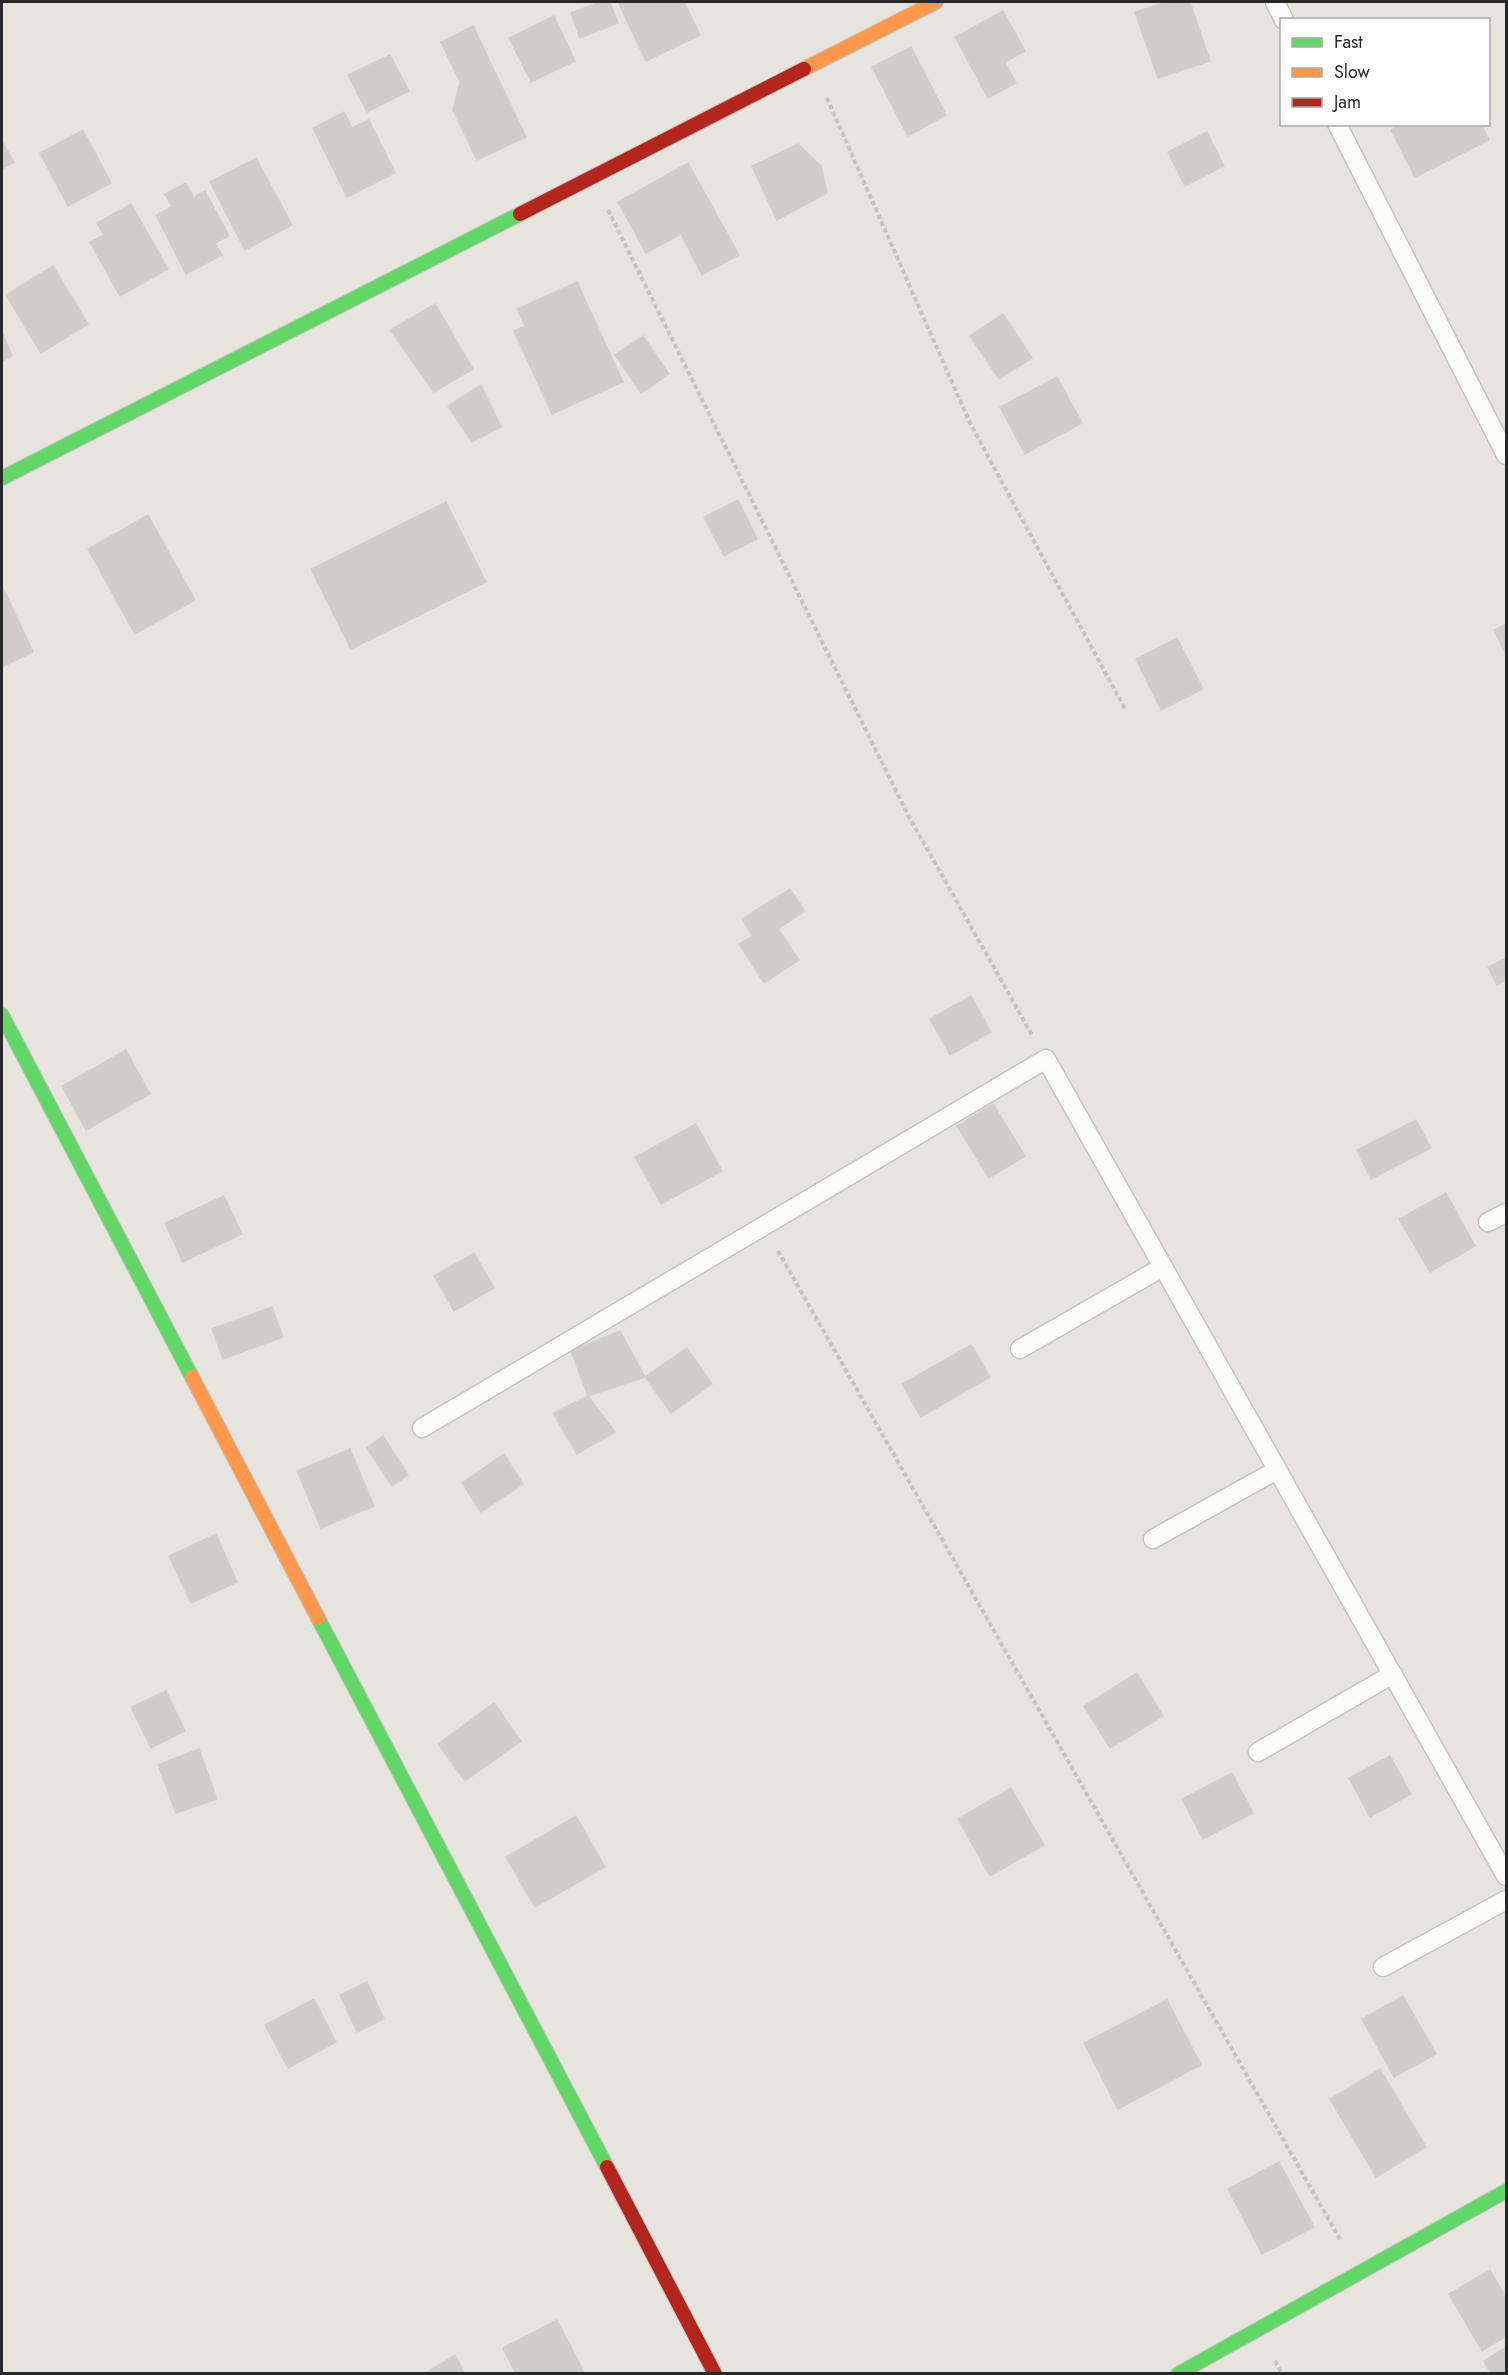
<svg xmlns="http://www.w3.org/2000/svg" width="1508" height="2375" viewBox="0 0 1508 2375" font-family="Jost,sans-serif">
<rect width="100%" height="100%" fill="#e7e4dd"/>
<g fill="#d0cdc8" stroke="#d2cfc9" stroke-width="1.5">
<polygon points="600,2 610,2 618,23 580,38 571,13"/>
<polygon points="624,2 684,2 700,35 646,61 619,4"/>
<polygon points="1166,2 1190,2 1210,61 1158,78 1135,12"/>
<polygon points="1003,11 1025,51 1005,62 1016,83 988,98 955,37"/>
<polygon points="554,16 575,61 531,82 509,38"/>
<polygon points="473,26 526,137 477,160 453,110 460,82 441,42"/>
<polygon points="911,47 946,115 908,136 872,67"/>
<polygon points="390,55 409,91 367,112 348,75"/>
<polygon points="344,112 352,128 369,120 395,173 347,197 313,128"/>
<polygon points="1401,124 1481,124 1489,140 1415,177 1391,130"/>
<polygon points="83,130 111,183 68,206 40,153"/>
<polygon points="1207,132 1224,166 1185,186 1168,152"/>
<polygon points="2,141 14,162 2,169"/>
<polygon points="798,144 821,166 827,193 777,220 752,166"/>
<polygon points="256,158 292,225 245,250 210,182"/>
<polygon points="688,163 739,255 702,275 681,234 646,253 618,202"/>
<polygon points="186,183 194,197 205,191 229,236 215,243 222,255 186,274 156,215 172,207 165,194"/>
<polygon points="131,204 168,269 120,296 90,242 104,235 97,223"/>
<polygon points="53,266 88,324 41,353 6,295"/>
<polygon points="577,282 623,382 552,414 514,331 525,326 517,309"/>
<polygon points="435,304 473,369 434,392 390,330"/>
<polygon points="1003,314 1032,358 999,379 970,336"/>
<polygon points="2,332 12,356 2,361"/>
<polygon points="643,336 669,374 641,393 615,355"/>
<polygon points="1057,377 1082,423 1025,454 1000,407"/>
<polygon points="481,385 501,427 472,442 448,406"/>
<polygon points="738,500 757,539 724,556 704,517"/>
<polygon points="446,502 486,582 351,649 311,569"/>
<polygon points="148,515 195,600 135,634 88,549"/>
<polygon points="3,588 33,652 2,667 2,589"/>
<polygon points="1506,624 1506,655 1494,630"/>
<polygon points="1177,638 1203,689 1161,710 1136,659"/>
<polygon points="790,889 805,911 778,929 799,960 764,983 739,944 753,936 742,919"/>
<polygon points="1506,958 1506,980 1497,985 1488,967"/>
<polygon points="971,996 991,1032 950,1055 930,1019"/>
<polygon points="126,1050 150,1094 86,1130 62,1086"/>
<polygon points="993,1104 1025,1156 989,1178 957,1126"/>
<polygon points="1416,1120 1431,1148 1371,1179 1357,1150"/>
<polygon points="696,1124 722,1171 661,1204 635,1157"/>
<polygon points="1446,1193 1475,1246 1430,1272 1399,1219"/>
<polygon points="224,1196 242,1234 183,1262 165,1223"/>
<polygon points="474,1253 494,1288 454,1311 434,1276"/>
<polygon points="272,1307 283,1337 223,1359 212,1329"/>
<polygon points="620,1331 645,1377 588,1396 571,1351"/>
<polygon points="971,1345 990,1377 921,1417 902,1384"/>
<polygon points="687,1348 712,1384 671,1413 645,1377"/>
<polygon points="588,1396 615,1432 577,1454 553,1413"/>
<polygon points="383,1436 408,1475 392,1486 367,1448"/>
<polygon points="350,1449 374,1506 321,1528 297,1471"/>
<polygon points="504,1454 523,1484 481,1512 462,1483"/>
<polygon points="216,1534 237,1582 191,1603 169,1556"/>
<polygon points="1137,1673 1163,1716 1110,1748 1084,1706"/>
<polygon points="166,1691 185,1731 151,1748 131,1707"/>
<polygon points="494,1703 521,1741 465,1781 438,1744"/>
<polygon points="199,1749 217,1799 176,1813 158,1765"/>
<polygon points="1390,1756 1411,1794 1370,1817 1349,1778"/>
<polygon points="1232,1773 1253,1813 1203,1839 1182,1799"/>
<polygon points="1011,1788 1044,1845 990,1876 958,1819"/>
<polygon points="576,1816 605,1867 535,1907 506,1857"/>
<polygon points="367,1982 384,2019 357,2032 340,1995"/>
<polygon points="1403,1996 1436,2054 1394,2077 1362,2019"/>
<polygon points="314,1999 336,2042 288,2068 265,2025"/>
<polygon points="1167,2000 1201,2065 1118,2109 1084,2043"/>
<polygon points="1380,2069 1426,2147 1376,2177 1330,2099"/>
<polygon points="1279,2162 1314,2227 1262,2254 1228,2189"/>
<polygon points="1490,2270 1506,2298 1506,2336 1482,2351 1449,2294"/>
<polygon points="557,2320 585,2374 516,2374 503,2348"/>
<polygon points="1506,2347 1506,2374 1491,2374 1484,2361"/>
<polygon points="455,2355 465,2374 424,2374"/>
</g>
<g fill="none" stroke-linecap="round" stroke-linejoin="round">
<g stroke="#c4c3c3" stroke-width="21">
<g id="lane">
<polyline points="1275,2 1284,20"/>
<polyline points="1337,124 1506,455"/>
<polyline points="1488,1222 1506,1213"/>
<polyline points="1020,1349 1163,1267"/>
<polyline points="422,1428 1046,1059 1506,1876"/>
<polyline points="1153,1539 1277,1470"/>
<polyline points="1258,1752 1393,1674"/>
<polyline points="1383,1967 1506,1900"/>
</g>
</g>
<g stroke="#c4c3c3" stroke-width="16">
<g id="fast">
<polyline points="2,478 520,214"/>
<polyline points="2,1015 192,1377"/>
<polyline points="318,1618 607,2167"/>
<polyline points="1178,2374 1506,2191"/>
</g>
</g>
<g stroke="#c4c3c3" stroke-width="16">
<g id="slow">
<polyline points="804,69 936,2"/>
<polyline points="192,1377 318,1618"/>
</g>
</g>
<g stroke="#c4c3c3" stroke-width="16">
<g id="jam">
<polyline points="520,214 804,69"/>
<polyline points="607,2167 715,2374"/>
</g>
</g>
<g stroke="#c4c3c3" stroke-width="4" stroke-dasharray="4.5 3" stroke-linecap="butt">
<polyline points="827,98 970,423 1125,709"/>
<polyline points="608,210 908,815 1032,1035"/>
<polyline points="778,1251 1341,2241"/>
<polyline points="1275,2361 1282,2374"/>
</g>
<use href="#lane" stroke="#fbfbfa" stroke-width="18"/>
<use href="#fast" stroke="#63d668" stroke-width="14"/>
<use href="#slow" stroke="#ff974d" stroke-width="14"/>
<use href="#jam" stroke="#b3261e" stroke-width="14"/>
</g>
<rect width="1508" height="2375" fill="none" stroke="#282828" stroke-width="6"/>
<rect x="1280" y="18" width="210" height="108" fill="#ffffff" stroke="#a9a9a9" stroke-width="1.5"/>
<rect x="1292" y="38" width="30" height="9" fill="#63d668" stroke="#a9a9a9" stroke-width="1.5"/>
<text x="1334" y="48" font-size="18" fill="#282828">Fast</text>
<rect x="1292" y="68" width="30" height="9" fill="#ff974d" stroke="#a9a9a9" stroke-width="1.5"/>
<text x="1334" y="78" font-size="18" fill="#282828">Slow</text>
<rect x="1292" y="98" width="30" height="9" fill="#b3261e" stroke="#a9a9a9" stroke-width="1.5"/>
<text x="1334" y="108" font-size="18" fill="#282828">Jam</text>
</svg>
